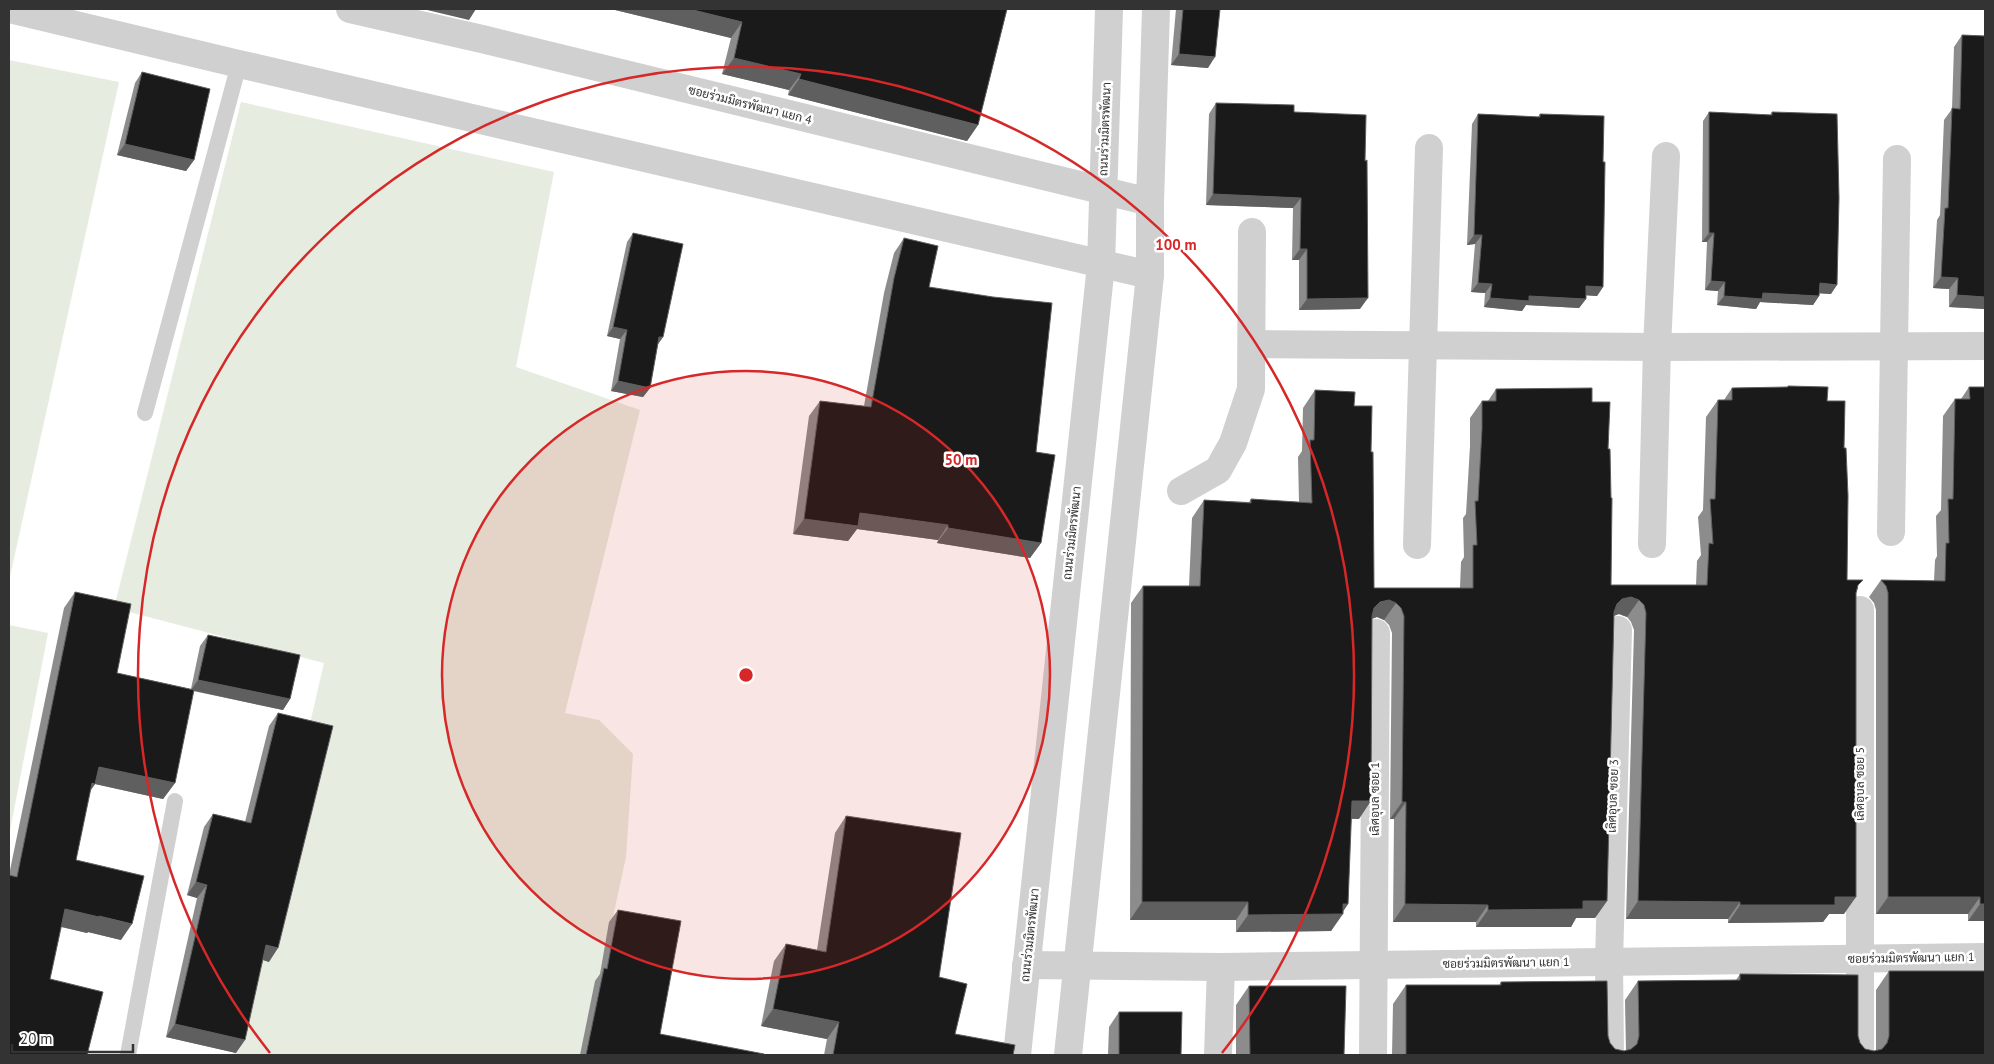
<svg xmlns="http://www.w3.org/2000/svg" width="1994" height="1064" viewBox="0 0 1994 1064" font-family="'PT Sans',Sarabun,sans-serif">
<rect width="100%" height="100%" fill="#fff"/>
<g fill="#e6ecdf">
<polygon points="9,60 119,82 9,581"/>
<polygon points="241,102 554,172 516,367 640,410 565,713 599,720 633,754 626,857 583,1055 233,1055 324,663 114,608"/>
<polygon points="9,625 48,633 9,836"/>
</g>
<g fill="none" stroke-linecap="round" stroke-linejoin="round">
<g stroke="#d0d0d0" stroke-width="16">
<polyline points="145,413 239,64"/>
<polyline points="128,1055 175,801"/>
</g>
<g stroke="#d0d0d0" stroke-width="28">
<polyline points="9,9 239,64 1150,275"/>
<polyline points="350,9 482,39 1150,202"/>
<polyline points="1253,344 1657,347 1985,346"/>
<polyline points="1181,491 1218,470 1233,443 1251,389 1252,232"/>
<polyline points="1891,532 1897,159"/>
<polyline points="1652,544 1657,347 1666,156"/>
<polyline points="1417,545 1429,148"/>
<polyline points="1860,610 1860,1055"/>
<polyline points="1026,965 1221,967 1985,957"/>
<polyline points="1017,1055 1101,265 1109,9"/>
<polyline points="1068,1055 1150,275 1150,202 1156,9"/>
<polyline points="1218,1055 1221,967"/>
<polyline points="1373,1055 1376,633"/>
<polyline points="1610,1055 1609,962 1618,630"/>
</g>
</g>
<g fill="#8c8c8c">
<polygon points="611,9 1007,9 978,125 967,141 788,95 789,90 722,74 731,38"/>
<polygon points="1176,9 1220,9 1208,68 1171,65"/>
<polygon points="1962,35 1985,36 1985,309 1949,307 1949,289 1933,288 1937,220 1940,215 1944,120 1952,109 1954,47"/>
<polygon points="142,72 194,160 186,171 117,155 135,83"/>
<polygon points="1216,103 1365,161 1360,309 1299,310 1299,260 1292,260 1293,208 1206,205 1209,114"/>
<polygon points="1709,112 1770,115 1772,112 1831,294 1819,293 1819,296 1813,305 1760,302 1756,309 1717,305 1718,291 1705,290 1707,242 1702,242 1703,121"/>
<polygon points="1478,114 1538,117 1540,114 1603,162 1603,287 1597,296 1586,295 1586,299 1579,308 1526,305 1522,311 1484,307 1485,293 1471,292 1475,244 1467,245 1472,124"/>
<polygon points="633,233 663,337 658,344 650,388 643,397 611,391 620,339 607,336 627,242"/>
<polygon points="904,238 929,287 1036,452 1041,543 1030,558 937,543 938,540 857,529 848,541 793,534 809,416 820,401 864,406 884,293 894,253"/>
<polygon points="1788,386 1827,401 1844,448 1847,580 1858,588 1856,593 1844,914 1829,914 1823,922 1728,923 1728,919 1626,919 1634,630 1631,622 1627,617 1619,614 1614,616 1607,901 1595,918 1576,918 1571,927 1476,927 1476,922 1393,922 1394,819 1390,819 1392,633 1389,625 1384,620 1377,617 1372,619 1359,819 1351,819 1348,904 1331,931 1236,932 1236,920 1130,920 1131,603 1143,586 1189,586 1192,518 1204,500 1249,502 1251,499 1299,502 1298,457 1302,451 1303,408 1315,390 1354,406 1371,452 1374,588 1460,588 1461,562 1464,557 1463,518 1466,514 1470,446 1470,418 1482,401 1488,401 1496,389 1592,402 1608,449 1611,585 1696,585 1697,561 1701,555 1698,517 1703,510 1706,417 1718,400 1724,400 1732,388 1787,387"/>
<polygon points="1969,387 1985,387 1985,921 1968,921 1968,914 1876,914 1876,610 1874,603 1869,597 1881,580 1934,581 1935,560 1937,556 1936,516 1941,510 1943,416 1955,399 1961,399"/>
<polygon points="75,592 117,673 191,689 200,646 208,635 290,699 283,710 193,691 175,783 163,799 95,784 90,791 76,860 121,940 88,932 87,933 61,927 9,1055 9,875 64,608"/>
<polygon points="278,713 269,962 263,960 236,1053 166,1037 197,898 187,895 204,827 213,814 245,822 269,726"/>
<polygon points="846,816 939,977 955,1034 1013,1055 824,1055 827,1039 761,1026 774,961 786,944 817,950 835,833"/>
<polygon points="618,910 660,1034 763,1055 580,1055 595,981 600,974 609,922"/>
<polygon points="1889,971 1985,1055 1392,1055 1393,1004 1406,985 1499,985 1501,982 1608,1036 1610,1043 1615,1049 1624,1051 1626,1051 1625,1000 1638,981 1736,980 1740,974 1858,1036 1860,1043 1865,1049 1874,1051 1876,1051 1876,990"/>
<polygon points="1249,986 1344,1055 1236,1055 1236,1005"/>
<polygon points="1119,1012 1181,1055 1108,1055 1109,1027"/>
</g>
<g fill="#5f5f5f">
<polygon points="423,9 476,9 469,20"/>
<polygon points="611,9 689,9 742,22 731,38"/>
<polygon points="1179,54 1215,57 1208,68 1171,65"/>
<polygon points="734,58 801,74 789,90 722,74"/>
<polygon points="799,79 978,125 967,141 788,95"/>
<polygon points="125,144 194,160 186,171 117,155"/>
<polygon points="1213,194 1301,198 1293,208 1206,205"/>
<polygon points="1709,233 1714,233 1707,242 1702,242"/>
<polygon points="1474,235 1482,235 1475,244 1467,245"/>
<polygon points="1300,249 1307,249 1299,260 1292,260"/>
<polygon points="1941,277 1958,278 1949,289 1933,288"/>
<polygon points="1711,281 1725,282 1718,291 1705,290"/>
<polygon points="1478,283 1492,284 1485,293 1471,292"/>
<polygon points="1820,283 1837,285 1831,294 1813,293"/>
<polygon points="1586,286 1603,287 1597,296 1580,295"/>
<polygon points="1763,293 1819,296 1813,305 1760,302 1756,309 1717,305 1724,296"/>
<polygon points="1957,295 1985,297 1985,309 1949,307"/>
<polygon points="1529,296 1586,299 1579,308 1526,305 1522,311 1484,307 1490,298"/>
<polygon points="1368,298 1360,309 1299,310 1307,299"/>
<polygon points="613,327 627,330 620,339 607,336"/>
<polygon points="659,337 663,337 656,347"/>
<polygon points="618,381 650,388 643,397 611,391"/>
<polygon points="860,513 948,525 938,540 857,529 848,541 793,534 804,519"/>
<polygon points="948,528 1041,543 1030,558 937,543"/>
<polygon points="1631,597 1639,600 1627,617 1619,614 1610,617 1617,604 1622,599"/>
<polygon points="1389,600 1396,603 1384,620 1377,617 1368,620 1374,608 1380,602"/>
<polygon points="198,680 290,699 283,710 191,690"/>
<polygon points="99,767 175,783 163,799 95,784 84,800"/>
<polygon points="1352,801 1371,801 1359,819 1340,818"/>
<polygon points="1402,802 1406,802 1394,819 1390,819"/>
<polygon points="196,882 207,885 197,898 187,895"/>
<polygon points="1835,897 1856,897 1844,914 1829,914 1823,922 1728,923 1740,905"/>
<polygon points="1888,897 1980,897 1968,914 1876,914"/>
<polygon points="1583,901 1607,901 1595,918 1576,918 1571,927 1476,927 1488,910"/>
<polygon points="1638,901 1740,902 1728,919 1626,919"/>
<polygon points="1142,902 1248,902 1236,920 1130,920"/>
<polygon points="1343,904 1348,904 1341,914 1343,914 1331,931 1236,932 1248,915"/>
<polygon points="1405,904 1488,905 1476,922 1393,922"/>
<polygon points="1980,904 1985,904 1985,921 1968,921"/>
<polygon points="65,909 99,916 132,924 121,940 88,932 87,933 54,925"/>
<polygon points="266,945 278,948 269,962 257,958"/>
<polygon points="773,1009 839,1022 827,1039 761,1026"/>
<polygon points="175,1024 245,1040 236,1053 166,1037"/>
</g>
<g fill="#1a1a1a" stroke="#5f5f5f">
<polygon points="689,9 1007,9 978,125 799,79 801,74 734,58 742,22"/>
<polygon points="1183,9 1220,9 1215,57 1179,54"/>
<polygon points="1962,35 1985,36 1985,297 1957,295 1958,278 1941,277 1945,208 1948,208 1952,108 1960,109"/>
<polygon points="142,72 210,89 194,160 125,144"/>
<polygon points="1216,103 1294,105 1294,112 1366,115 1365,161 1367,160 1368,298 1307,299 1307,249 1300,249 1301,198 1213,194"/>
<polygon points="1709,112 1772,115 1772,112 1837,114 1839,198 1837,285 1820,283 1819,296 1763,293 1762,299 1724,296 1725,282 1711,281 1714,233 1709,233"/>
<polygon points="1478,114 1540,117 1540,114 1604,116 1603,162 1605,162 1603,287 1586,286 1586,299 1529,296 1529,301 1490,298 1492,284 1478,283 1482,235 1474,235"/>
<polygon points="633,233 683,244 663,337 659,337 650,388 618,381 627,330 613,327"/>
<polygon points="904,238 938,246 929,287 993,297 1052,303 1036,452 1055,455 1041,543 948,528 948,525 860,513 858,526 804,519 820,401 871,407 894,278"/>
<polygon points="1788,386 1828,387 1827,401 1845,401 1844,448 1846,448 1848,496 1847,580 1863,580 1858,585 1856,593 1856,897 1835,897 1835,905 1740,905 1740,902 1638,901 1646,613 1644,605 1639,600 1631,597 1622,599 1617,604 1614,612 1607,901 1583,901 1583,909 1488,910 1488,905 1405,904 1406,802 1402,802 1404,616 1401,608 1396,603 1389,600 1380,602 1374,608 1372,616 1371,801 1352,801 1348,904 1343,904 1343,914 1248,915 1248,902 1142,902 1143,586 1200,586 1204,500 1251,503 1251,499 1312,503 1310,440 1314,440 1315,390 1355,392 1354,406 1372,406 1371,452 1373,452 1374,588 1473,588 1473,545 1477,545 1475,501 1478,501 1482,429 1482,401 1496,401 1496,389 1592,388 1592,402 1610,402 1608,449 1610,449 1611,498 1612,498 1611,585 1707,585 1709,543 1713,544 1710,499 1715,499 1718,400 1732,400 1732,388 1788,387"/>
<polygon points="1969,387 1985,387 1985,904 1980,904 1980,897 1888,897 1888,593 1886,586 1881,580 1945,581 1946,543 1949,543 1948,499 1953,499 1955,399 1970,399"/>
<polygon points="75,592 131,604 117,673 194,690 175,783 99,767 95,784 92,783 76,860 144,876 132,924 99,916 99,917 65,909 50,979 103,992 87,1055 9,1055 9,875 17,877"/>
<polygon points="208,635 300,655 290,699 198,680"/>
<polygon points="278,713 333,726 278,948 266,945 245,1040 175,1024 207,885 196,882 213,814 251,823"/>
<polygon points="846,816 961,833 939,977 967,984 955,1034 1015,1045 1013,1055 833,1055 839,1022 773,1009 786,944 826,952"/>
<polygon points="618,910 681,921 660,1034 764,1054 763,1055 586,1055 604,968 607,969"/>
<polygon points="1889,971 1985,971 1985,1055 1406,1055 1406,985 1501,985 1501,982 1607,981 1608,1036 1610,1043 1615,1049 1624,1051 1631,1049 1637,1044 1639,1036 1638,981 1740,980 1740,974 1858,975 1858,1036 1860,1043 1865,1049 1874,1051 1882,1049 1887,1043 1889,1036"/>
<polygon points="1249,986 1346,986 1344,1055 1250,1055"/>
<polygon points="1119,1012 1182,1012 1181,1055 1119,1055"/>
</g>
<circle cx="746" cy="675" r="304" fill="#d62828" fill-opacity=".12"/>
<g fill="none" stroke="#d62828" stroke-width="2.5">
<circle cx="746" cy="675" r="304"/>
<path d="M270 1053A608 608 0 1 1 1222 1053"/>
</g>
<g text-anchor="middle" stroke-width="5" stroke-linejoin="round" paint-order="stroke">
<g font-size="12" fill="#333" stroke="#fff">
<text transform="translate(750 105) rotate(14)" y="4">ซอยร่วมมิตรพัฒนา แยก 4</text>
<text transform="translate(1105 129) rotate(-88)" y="4">ถนนร่วมมิตรพัฒนา</text>
<text transform="translate(1072 533) rotate(-84)" y="4">ถนนร่วมมิตรพัฒนา</text>
<text transform="translate(1860 784) rotate(-90)" y="4">เลิศอุบล ซอย 5</text>
<text transform="translate(1613 796) rotate(-88)" y="4">เลิศอุบล ซอย 3</text>
<text transform="translate(1375 799) rotate(-90)" y="4">เลิศอุบล ซอย 1</text>
<text transform="translate(1030 935) rotate(-84)" y="4">ถนนร่วมมิตรพัฒนา</text>
<text transform="translate(1911 958) rotate(-1)" y="4">ซอยร่วมมิตรพัฒนา แยก 1</text>
<text transform="translate(1506 963) rotate(-1)" y="4">ซอยร่วมมิตรพัฒนา แยก 1</text>
</g>
</g>
<circle cx="746" cy="675" r="8" fill="#d62828" stroke="#fff" stroke-width="2.5"/>
<g font-size="15" text-anchor="middle" font-weight="bold" fill="#d62828" stroke="#fff" stroke-width="5" stroke-linejoin="round" paint-order="stroke">
<text x="1176" y="250">100 m</text>
<text x="961" y="465">50 m</text>
</g>
<rect width="1994" height="1064" fill="none" stroke="#333333" stroke-width="20"/>
<path d="M12 1044v8h121v-8" fill="none" stroke="#333333" stroke-width="2.5"/>
<text x="20" y="1044" font-size="15" fill="#333333" stroke="#ffffff" stroke-width="4" paint-order="stroke">20 m</text>
</svg>
